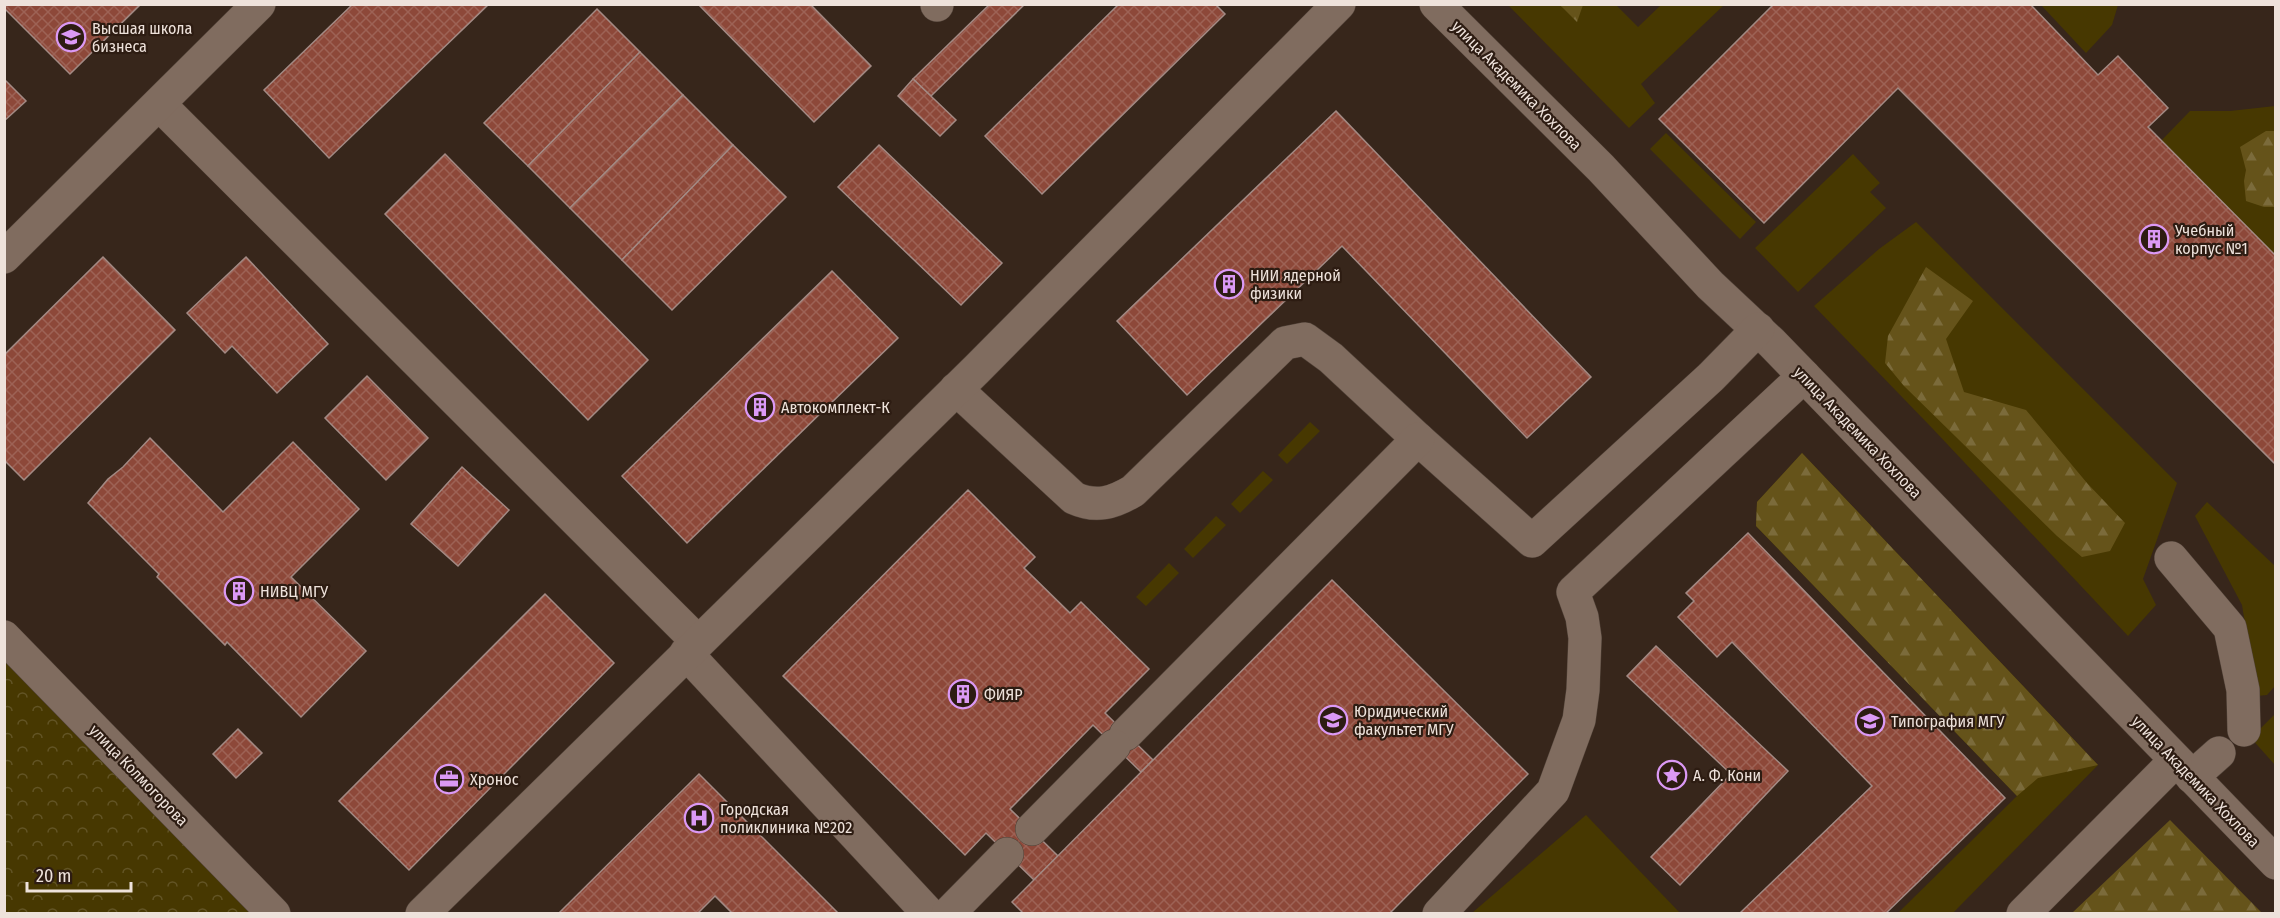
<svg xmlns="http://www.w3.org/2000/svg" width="2280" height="918" viewBox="0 0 2280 918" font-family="'Fira Sans Condensed',sans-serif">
<defs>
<pattern id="forest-firs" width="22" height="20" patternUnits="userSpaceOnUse" patternTransform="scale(1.5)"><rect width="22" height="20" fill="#65531a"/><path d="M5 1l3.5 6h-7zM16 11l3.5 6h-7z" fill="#7b6b3b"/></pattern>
<pattern id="park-crowns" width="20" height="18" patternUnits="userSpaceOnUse" patternTransform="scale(1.5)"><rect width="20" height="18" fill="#473801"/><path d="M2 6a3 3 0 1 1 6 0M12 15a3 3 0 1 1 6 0" fill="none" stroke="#625425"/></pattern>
<pattern id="building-cross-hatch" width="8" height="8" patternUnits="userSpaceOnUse" patternTransform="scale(1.5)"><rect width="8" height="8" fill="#8d4839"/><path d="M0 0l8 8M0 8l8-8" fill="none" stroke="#9d6255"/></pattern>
</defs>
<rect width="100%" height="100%" fill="#37261b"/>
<g fill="#473801">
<polygon points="1508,5 1616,5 1638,27 1661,5 1724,5 1641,84 1655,103 1629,128"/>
<polygon points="2041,5 2117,4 2118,5 2112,25 2086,53"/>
<polygon points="2275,106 2275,256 2161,141 2190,111 2230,111"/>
<polygon points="1666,133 1756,222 1740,239 1650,149"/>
<polygon points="1853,154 1880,183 1870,192 1886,208 1798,292 1755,248"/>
<polygon points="1916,222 2177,483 2143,579 2156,605 2128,636 1932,428 1814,306 1879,249"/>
<polygon points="1310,422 1320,431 1287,464 1278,455"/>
<polygon points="1802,453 2098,765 1953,913 1898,913 2017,796 1756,526 1757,502"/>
<polygon points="1263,471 1273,480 1240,513 1231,504"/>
<polygon points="2207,502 2275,566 2275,686 2267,695 2257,696 2242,605 2195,516"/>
<polygon points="1216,516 1226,525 1193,558 1184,549"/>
<polygon points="1169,563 1179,573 1146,606 1136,597"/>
<polygon points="2275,714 2275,765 2251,738"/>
<polygon points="1586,815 1680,913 1472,913"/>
</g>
<g fill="url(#forest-firs)">
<polygon points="1560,5 1583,5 1577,22"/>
<polygon points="2266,131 2275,131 2275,207 2264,207 2246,201 2244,181 2246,170 2240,147"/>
<polygon points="1926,267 1973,301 1946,339 1964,392 2026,410 2087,483 2125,523 2110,551 2082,557 2057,536 1904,386 1885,363 1888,336"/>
<polygon points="1802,453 2098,765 2038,778 2017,796 1756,526 1757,502"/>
<polygon points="2170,820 2262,913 2072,913"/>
</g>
<polygon fill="url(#park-crowns)" points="4,652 260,913 5,913"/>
<g fill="url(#building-cross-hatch)" stroke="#a38a84" stroke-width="1.5">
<polygon points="4,4 141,4 70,74 4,8"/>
<polygon points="353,4 489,4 329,158 264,90"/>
<polygon points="698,4 810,4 871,66 814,122"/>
<polygon points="990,4 1025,4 931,96 913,79"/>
<polygon points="1119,4 1215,4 1225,14 1042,194 985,136"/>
<polygon points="1774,4 2030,4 2098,75 2118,56 2168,108 2148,127 2276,256 2276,465 1898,88 1764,223 1659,119"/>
<polygon points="597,9 640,52 528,166 484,123"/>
<polygon points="640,52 683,95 570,208 528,166"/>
<polygon points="4,79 26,101 4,121"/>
<polygon points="913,79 956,120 940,136 898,96"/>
<polygon points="683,95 733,145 622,260 570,208"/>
<polygon points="1336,111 1591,377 1527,438 1342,246 1187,395 1117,321"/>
<polygon points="733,145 786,197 672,310 622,260"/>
<polygon points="879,145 1002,263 961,305 838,187"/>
<polygon points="445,154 648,360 588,420 385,214"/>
<polygon points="103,257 175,330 24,480 4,460 4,355"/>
<polygon points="246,257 328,344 277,393 232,346 225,353 187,313"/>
<polygon points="832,271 898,338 687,543 622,476"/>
<polygon points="367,376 428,438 386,480 325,418"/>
<polygon points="150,438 223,512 293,442 359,509 291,577 366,651 301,717 227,642 225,645 157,577 159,574 88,503 108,479 123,467"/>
<polygon points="462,467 509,510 458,566 411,524"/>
<polygon points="968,490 1035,557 1024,568 1070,613 1081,602 1149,669 1105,713 1153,760 1141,772 1093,725 1010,809 1058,856 1034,880 986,833 965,855 783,676"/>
<polygon points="1748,533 2005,798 1885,914 1739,914 1872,786 1732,642 1717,657 1678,617 1694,601 1686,593"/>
<polygon points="1332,580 1528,774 1389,914 1024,914 1012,902"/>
<polygon points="545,594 614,663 409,870 339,801"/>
<polygon points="1656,646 1788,771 1680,885 1651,857 1731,774 1627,676"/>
<polygon points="238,729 262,753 236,778 213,754"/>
<polygon points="699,774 839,914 733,914 715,896 697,914 558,914"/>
</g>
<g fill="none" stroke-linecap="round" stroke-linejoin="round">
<g stroke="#504238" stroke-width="34">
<g id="minor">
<polyline points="1436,4 1601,168 1710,285 1772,343 2276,863"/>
<polyline points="937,5 937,4"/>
<polyline points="159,104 698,642"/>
<polyline points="4,257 259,4"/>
<path d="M 956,389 L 1074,498 C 1096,508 1113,503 1133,491 L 1285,343 L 1305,339 L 1331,358 L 1418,439 L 1532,541 L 1711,377 L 1758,329"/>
<polyline points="2171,558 2230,628 2243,690 2244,730"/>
<polyline points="4,637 274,914"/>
<polyline points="686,653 929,914"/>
<polyline points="1126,734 1418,439"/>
<polyline points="2192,777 2219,753"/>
<polyline points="1032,829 1114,746"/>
<polyline points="422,914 977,369 1339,4"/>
<polyline points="948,914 1007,854"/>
<polyline points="1439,914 1553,791 1579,720 1583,690 1585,638 1582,617 1573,592 1804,376"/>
<polyline points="2023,914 2175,761"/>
</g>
</g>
<use href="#minor" stroke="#806c5f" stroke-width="33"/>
</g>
<defs>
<g id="university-ring" transform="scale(1.5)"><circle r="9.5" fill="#2d1c12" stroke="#db99f5" stroke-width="1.5"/><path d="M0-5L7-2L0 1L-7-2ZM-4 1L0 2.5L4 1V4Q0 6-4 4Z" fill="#db99f5"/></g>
<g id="building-ring" transform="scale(1.5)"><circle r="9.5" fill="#2d1c12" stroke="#db99f5" stroke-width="1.5"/><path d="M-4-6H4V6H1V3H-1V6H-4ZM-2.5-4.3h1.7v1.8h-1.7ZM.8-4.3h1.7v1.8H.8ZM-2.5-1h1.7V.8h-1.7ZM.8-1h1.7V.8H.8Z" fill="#db99f5"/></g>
<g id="sight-ring" transform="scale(1.5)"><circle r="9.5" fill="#2d1c12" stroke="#db99f5" stroke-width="1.5"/><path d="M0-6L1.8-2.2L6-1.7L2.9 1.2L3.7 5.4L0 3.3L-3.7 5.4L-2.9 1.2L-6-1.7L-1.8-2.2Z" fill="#db99f5"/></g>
<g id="office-ring" transform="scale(1.5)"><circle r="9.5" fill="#2d1c12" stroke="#db99f5" stroke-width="1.5"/><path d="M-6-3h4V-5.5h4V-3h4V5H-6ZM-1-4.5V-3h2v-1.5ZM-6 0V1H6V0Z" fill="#db99f5"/></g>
<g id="hospital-ring" transform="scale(1.5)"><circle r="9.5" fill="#2d1c12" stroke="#db99f5" stroke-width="1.5"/><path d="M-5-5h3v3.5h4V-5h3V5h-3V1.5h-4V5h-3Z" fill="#db99f5"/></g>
</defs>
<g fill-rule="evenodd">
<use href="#university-ring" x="71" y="37"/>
<use href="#building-ring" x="2154" y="239"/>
<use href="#building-ring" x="1229" y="284"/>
<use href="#building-ring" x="760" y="407"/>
<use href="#building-ring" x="239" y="591"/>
<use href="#building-ring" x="963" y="694"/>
<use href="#university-ring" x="1333" y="720"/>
<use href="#university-ring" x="1870" y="721"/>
<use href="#sight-ring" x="1672" y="775"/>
<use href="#office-ring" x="449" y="779"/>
<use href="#hospital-ring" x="699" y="818"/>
</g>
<g text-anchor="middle" stroke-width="4.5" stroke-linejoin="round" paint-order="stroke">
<g font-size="16" fill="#eee2db" stroke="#2d1c12" text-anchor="start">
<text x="92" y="34">Высшая школа<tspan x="92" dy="18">бизнеса</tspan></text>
<text x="2175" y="236">Учебный<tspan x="2175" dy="18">корпус №1</tspan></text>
<text x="1250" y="281">НИИ ядерной<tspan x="1250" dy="18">физики</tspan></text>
<text x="781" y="413">Автокомплект-К</text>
<text x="260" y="597">НИВЦ МГУ</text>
<text x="984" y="700">ФИЯР</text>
<text x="1354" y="717">Юридический<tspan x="1354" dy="18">факультет МГУ</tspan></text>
<text x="1891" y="727">Типография МГУ</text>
<text x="1693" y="781">А. Ф. Кони</text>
<text x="470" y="785">Хронос</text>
<text x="720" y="815">Городская<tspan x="720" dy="18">поликлиника №202</tspan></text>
</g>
<g font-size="16" fill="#eee2db" stroke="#2d1c12">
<text transform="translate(1517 85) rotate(45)" y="6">улица Академика Хохлова</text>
<text transform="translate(1858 432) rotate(46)" y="6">улица Академика Хохлова</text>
<text transform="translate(139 775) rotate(46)" y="6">улица Колмогорова</text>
<text transform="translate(2196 781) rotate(46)" y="6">улица Академика Хохлова</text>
</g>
</g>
<rect width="2280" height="918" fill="none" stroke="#eee2db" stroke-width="12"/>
<path d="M27 882v9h104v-9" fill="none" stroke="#eee2db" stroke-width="3"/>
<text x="36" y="882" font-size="18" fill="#eee2db" stroke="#2d1c12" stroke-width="4.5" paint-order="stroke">20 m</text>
</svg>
